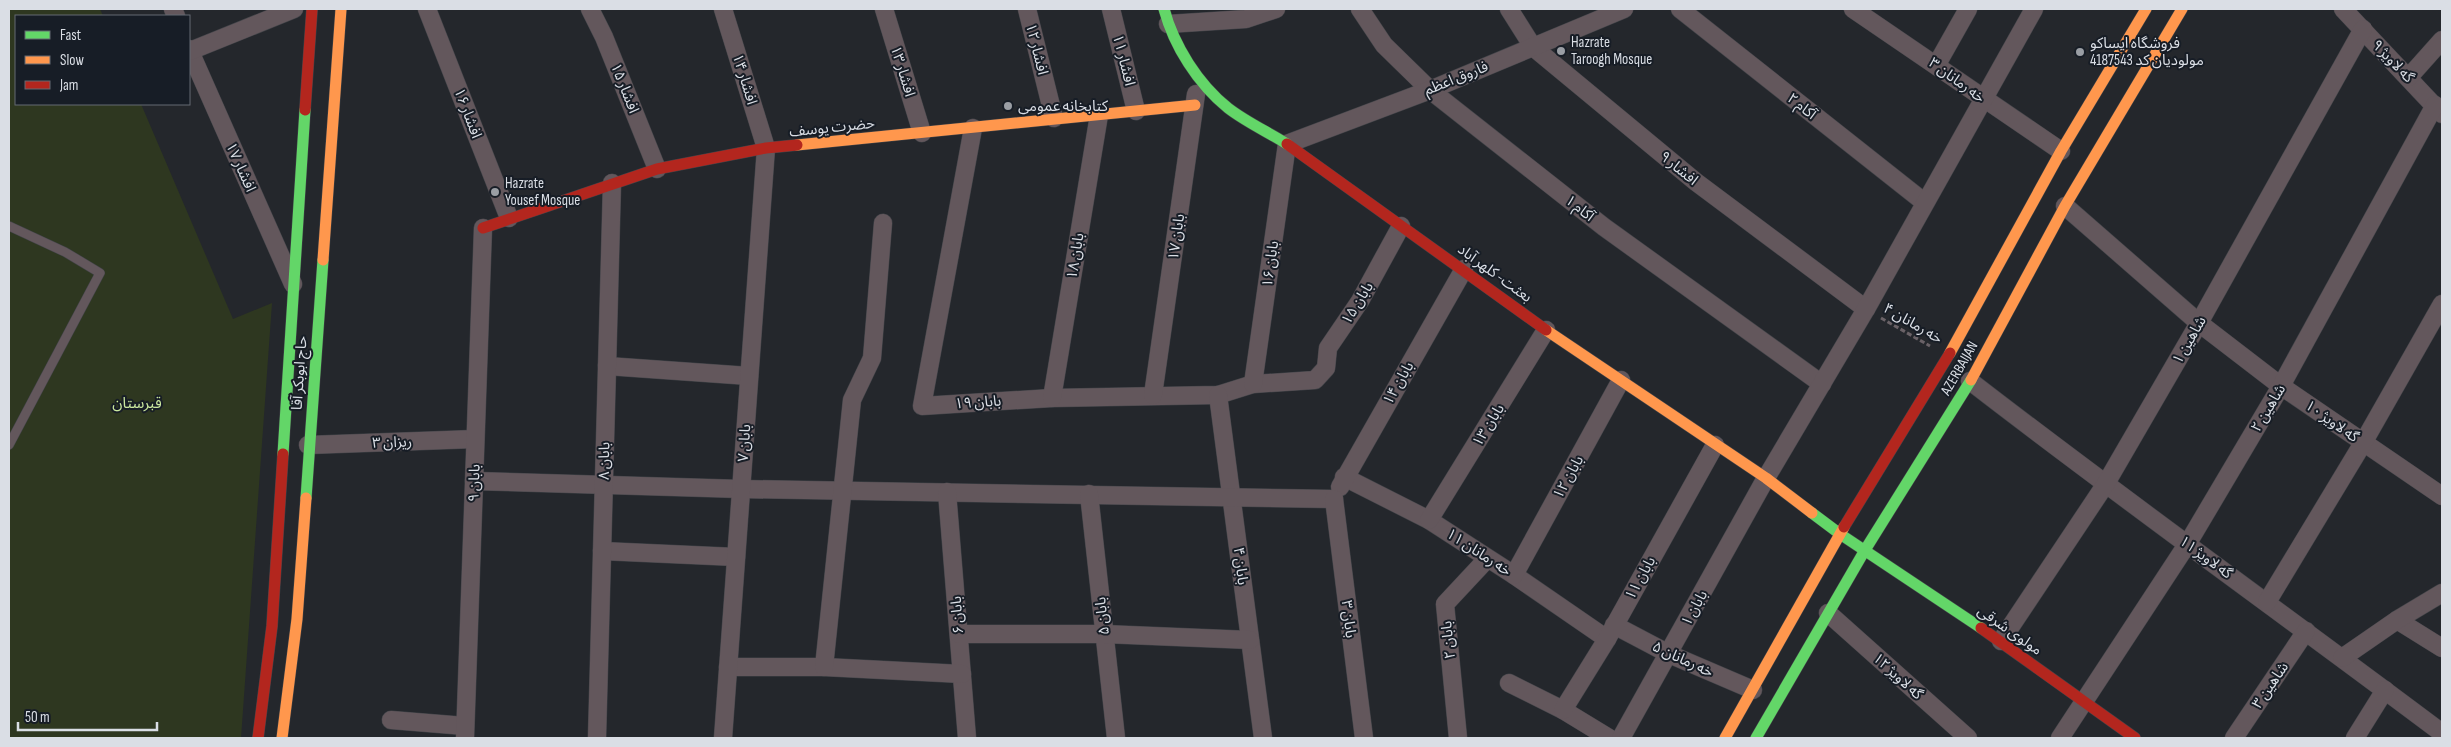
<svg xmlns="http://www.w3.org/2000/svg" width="2451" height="747" viewBox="0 0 2451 747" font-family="'Sofia Sans Condensed','Noto Sans Arabic',sans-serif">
<rect width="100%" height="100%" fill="#24272c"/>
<polygon fill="#2e3720" points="9,9 100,9 103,16 16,16 16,104 141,104 233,319 272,303 241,738 9,738"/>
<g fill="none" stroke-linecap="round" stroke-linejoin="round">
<g stroke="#424449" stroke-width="10">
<polyline id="lane" points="9,226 65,252 100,273 9,445"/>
</g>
<g stroke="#424449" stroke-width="19">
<g id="street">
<polyline points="173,9 176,16"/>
<polyline points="427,9 509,218"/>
<polyline points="590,9 604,37 657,169"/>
<polyline points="884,9 922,133"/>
<polyline points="1027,9 1054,118"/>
<polyline points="1111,9 1136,111"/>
<polyline points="1360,9 1384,45 1430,90 1604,227 1822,384"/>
<polyline points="1509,9 1533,47 1696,182 1866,309"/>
<polyline points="1680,9 1924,202"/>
<polyline points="1853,9 2061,151"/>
<polyline points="2343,9 2442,114"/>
<polyline points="1168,24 1246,19 1276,9"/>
<polyline points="189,49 293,284"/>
<polyline points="190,51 294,9"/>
<polyline points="1937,64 1968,9"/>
<polyline points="2409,77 2442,40"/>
<polyline points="973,128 922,406 1052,398 1218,395 1253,384 1315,380 1326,368 1328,348 1360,301 1401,226"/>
<polyline points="2065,206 2199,323 2281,386 2442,496"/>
<polyline points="607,366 749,376"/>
<path d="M 1970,381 C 2125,501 2285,615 2442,733"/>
<polyline points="1253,384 1287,144 1430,90 1624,9"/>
<polyline points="1153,395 1196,94"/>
<polyline points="1218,395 1263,738"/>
<polyline points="1052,398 1099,115"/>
<polyline points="308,445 475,439"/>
<polyline points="1344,477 1429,520 1514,575 1607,639"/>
<polyline points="474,481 741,489 1334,499"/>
<polyline points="1340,487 1464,269"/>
<polyline points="947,492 967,738"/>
<polyline points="1089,494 1116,738"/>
<polyline points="1334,499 1364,738"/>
<polyline points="1429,520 1546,330"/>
<polyline points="602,551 736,557"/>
<polyline points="1514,575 1621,380"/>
<polyline points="2267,602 2363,443 2442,304"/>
<polyline points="1828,613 1968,738"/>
<polyline points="2397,620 2442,648"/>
<polyline points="1614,625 1669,654 1753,690"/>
<polyline points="959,634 1104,634 1250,640"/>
<polyline points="2001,641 2105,485 2199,323 2363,29"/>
<polyline points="2342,658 2397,620 2442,593"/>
<polyline points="728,667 824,667 962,674"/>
<polyline points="824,667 852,400 872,358 883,223"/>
<polyline points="1509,683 1563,710 1609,738"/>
<polyline points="1563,710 1607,639 1715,445"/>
<polyline points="391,720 465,726"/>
<polyline points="465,738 483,228"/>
<polyline points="597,738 612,183"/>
<polyline points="723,738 766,148 723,9"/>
<polyline points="1458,738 1445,604 1487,559"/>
<polyline points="1621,738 1766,478 1866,309 2034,9"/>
<polyline points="2060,738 2188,543 2281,386 2435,105"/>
<polyline points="2234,738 2306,631"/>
<polyline points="2355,738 2385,690"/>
</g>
</g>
<g stroke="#424449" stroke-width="12">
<g id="fast">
<path d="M 1164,9 C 1174,46 1198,84 1228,108 C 1246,122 1268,132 1287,144"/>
<polyline points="283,454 305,110"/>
<polyline points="306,498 323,260"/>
<polyline points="1812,513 1840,534 1981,628"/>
<polyline points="1756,738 1865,550 1971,380"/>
</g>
</g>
<g stroke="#424449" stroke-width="12">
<g id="slow">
<polyline points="797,145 1195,105"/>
<polyline points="323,260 341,9"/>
<polyline points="1546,330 1766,478 1812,513"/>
<polyline points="1950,353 2061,151 2146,9"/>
<polyline points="1971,380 2065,206 2182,9"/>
<polyline points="282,738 297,619 306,498"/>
<polyline points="1725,738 1844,527"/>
</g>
</g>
<g stroke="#424449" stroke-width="12">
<g id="jam">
<polyline points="305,110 312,9"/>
<polyline points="1287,144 1546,330"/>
<polyline points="483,228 657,169 766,148 797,145"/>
<polyline points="1844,527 1950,353"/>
<polyline points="1981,628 2135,738"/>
<polyline points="258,738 272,626 283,454"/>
</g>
</g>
<polyline stroke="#6a6267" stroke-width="3" stroke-dasharray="5 2.5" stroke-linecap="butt" points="1881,318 1930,346"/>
<use href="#lane" stroke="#63575c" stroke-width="9"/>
<use href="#street" stroke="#63575c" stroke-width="18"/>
<use href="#fast" stroke="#63d668" stroke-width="11"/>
<use href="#slow" stroke="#ff974d" stroke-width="11"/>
<use href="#jam" stroke="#b3261e" stroke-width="11"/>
</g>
<g fill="#9a9ea4" stroke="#171d26" stroke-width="2">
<circle cx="1561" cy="51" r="5"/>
<circle cx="2080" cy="52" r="5"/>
<circle cx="1008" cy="106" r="5"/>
<circle cx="495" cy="192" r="5"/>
</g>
<g text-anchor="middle" stroke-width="4" stroke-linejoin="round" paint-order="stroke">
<g font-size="15" fill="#dadee5" stroke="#171d26" text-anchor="start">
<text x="1571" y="47">Hazrate<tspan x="1571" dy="17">Taroogh Mosque</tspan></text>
<text x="2090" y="48">فروشگاە ایساکو<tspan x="2090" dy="17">مولودیان کد 4187543</tspan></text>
<text x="1018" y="111">کتابخانه عمومی</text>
<text x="505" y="188">Hazrate<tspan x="505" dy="17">Yousef Mosque</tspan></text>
</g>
<g font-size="15" fill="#dadee5" stroke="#171d26">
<text transform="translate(1037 49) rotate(76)" y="5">افشار ۱۲</text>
<text transform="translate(1124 60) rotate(76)" y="5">افشار ۱۱</text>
<text transform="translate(2393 61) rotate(46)" y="5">گه لاویژ ۹</text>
<text transform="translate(903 71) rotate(73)" y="5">افشار ۱۳</text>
<text transform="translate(1456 78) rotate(-22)" y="5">فاروق اعظم</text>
<text transform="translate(745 79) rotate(73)" y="5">افشار ۱۴</text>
<text transform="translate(1957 80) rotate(36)" y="5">خه رمانان ۳</text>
<text transform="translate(625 88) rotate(68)" y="5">افشار ۱۵</text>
<text transform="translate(1802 106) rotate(38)" y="5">آکام ۲</text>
<text transform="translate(468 113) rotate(69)" y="5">افشار ۱۶</text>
<text transform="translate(832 127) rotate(-6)" y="5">حضرت یوسف</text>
<text transform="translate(241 167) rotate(66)" y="5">افشار ۱۷</text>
<text transform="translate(1679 168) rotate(39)" y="5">افشار ۹</text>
<text transform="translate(1580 208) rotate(38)" y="5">آکام ۱</text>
<text transform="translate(1176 237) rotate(-82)" y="5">بابان ۱۷</text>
<text transform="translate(1075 256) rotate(-81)" y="5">بابان ۱۸</text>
<text transform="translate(1270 264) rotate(-82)" y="5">بابان ۱۶</text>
<text transform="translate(1495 273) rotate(36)" y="5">بعثت- کلهر آباد</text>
<text transform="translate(1357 303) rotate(-58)" y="5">بابان ۱۵</text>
<text transform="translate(1913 323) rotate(30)" y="5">خه رمانان ۴</text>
<text transform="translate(2189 340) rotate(-60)" y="5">شاهین ۱</text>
<text transform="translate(1959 368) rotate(-60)" y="5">AZERBAIJAN</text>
<text transform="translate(299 373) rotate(-86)" y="5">حاج ابوبکر آقا</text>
<text transform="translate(1398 383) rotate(-60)" y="5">بابان ۱۴</text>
<text transform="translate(978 402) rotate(-4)" y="5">بابان ۱۹</text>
<text transform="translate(2268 408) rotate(-59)" y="5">شاهین ۲</text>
<text transform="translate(2332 421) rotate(35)" y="5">گه لاویژ ۱۰</text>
<text transform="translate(1488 425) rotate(-58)" y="5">بابان ۱۳</text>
<text transform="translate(392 442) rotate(-2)" y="5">۳ ریزان</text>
<text transform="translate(744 443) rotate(-86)" y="5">بابان ۷</text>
<text transform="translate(604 461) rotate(-89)" y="5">بابان ۸</text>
<text transform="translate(1568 477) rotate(-61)" y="5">بابان ۱۲</text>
<text transform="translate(474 483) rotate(-88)" y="5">بابان ۹</text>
<text transform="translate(1479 552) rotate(33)" y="5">خه رمانان ۱۱</text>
<text transform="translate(2206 557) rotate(36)" y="5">گه لاویژ ۱۱</text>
<text transform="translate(1241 566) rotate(83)" y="5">بابان ۴</text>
<text transform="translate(1640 578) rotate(-61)" y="5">بابان ۱۱</text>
<text transform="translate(1694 608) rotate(-61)" y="5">بابان ۱</text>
<text transform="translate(957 615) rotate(-94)" y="5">بابان ۶</text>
<text transform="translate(1102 616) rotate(-96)" y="5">بابان ۵</text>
<text transform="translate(1349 619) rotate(83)" y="5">بابان ۳</text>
<text transform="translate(2010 630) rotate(35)" y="5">مولوی شرقی</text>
<text transform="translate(1448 640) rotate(-96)" y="5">بابان ۲</text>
<text transform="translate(1683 659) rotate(25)" y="5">خه رمانان ۵</text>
<text transform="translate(1898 676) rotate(42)" y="5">گه لاویژ ۱۲</text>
<text transform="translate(2270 685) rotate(-56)" y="5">شاهین ۳</text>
</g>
<g font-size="15" fill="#cbe89f" stroke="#171d26">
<text x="137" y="408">قبرستان</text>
</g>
</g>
<rect width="2451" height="747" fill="none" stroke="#dadee5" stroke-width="20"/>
<rect x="15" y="15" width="175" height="90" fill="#171d26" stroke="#656a72"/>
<rect x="25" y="31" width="25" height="8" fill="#63d668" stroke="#656a72"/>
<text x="60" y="40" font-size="15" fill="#dadee5">Fast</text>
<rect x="25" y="56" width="25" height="8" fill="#ff974d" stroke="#656a72"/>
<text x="60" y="65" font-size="15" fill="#dadee5">Slow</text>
<rect x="25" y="81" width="25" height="8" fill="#b3261e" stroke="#656a72"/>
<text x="60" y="90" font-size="15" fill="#dadee5">Jam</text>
<path d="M18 722v8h139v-8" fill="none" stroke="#dadee5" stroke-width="2.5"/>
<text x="25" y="722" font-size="15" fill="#dadee5" stroke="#171d26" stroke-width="4" paint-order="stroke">50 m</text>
</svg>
